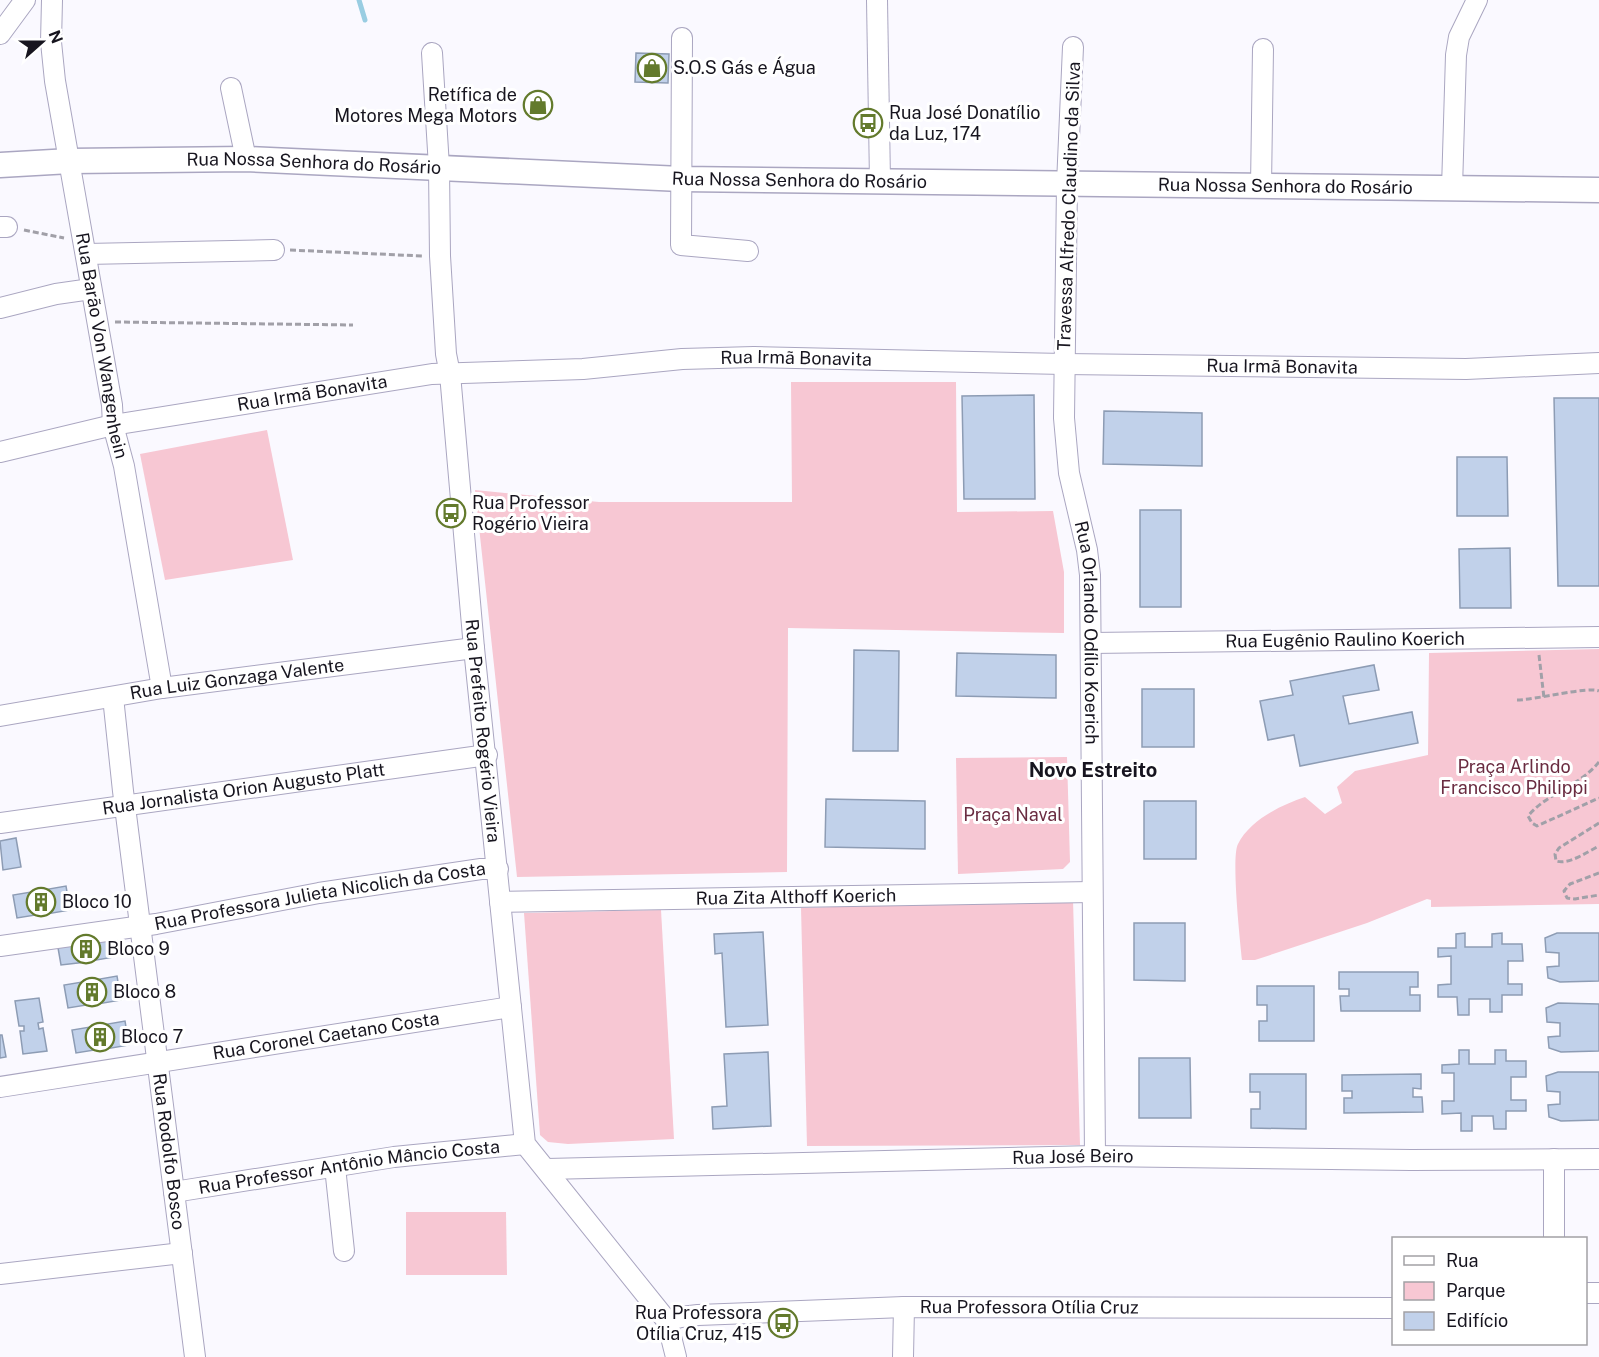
<svg xmlns="http://www.w3.org/2000/svg" width="1599" height="1357" viewBox="0 0 1599 1357" font-family="'Public Sans',sans-serif">
<rect width="100%" height="100%" fill="#faf9ff"/>
<g fill="#f7c7d3">
<polygon points="791,382 956,382 957,512 1053,511 1064,572 1064,633 788,628 787,872 517,877 475,490 599,502 792,502"/>
<polygon points="267,430 293,560 165,580 140,454"/>
<path d="M 1599,649 L 1599,904 L 1431,907 L 1431,900 L 1427,899 L 1367,923 L 1255,960 L 1242,960 C 1240,940 1231,857 1238,844 C 1250,820 1281,805 1305,797 L 1325,814 L 1342,803 L 1337,787 L 1355,771 L 1428,755 L 1429,653 Z"/>
<polygon points="1067,757 1070,862 1063,869 958,874 956,758"/>
<polygon points="1073,900 1080,1145 807,1146 801,908"/>
<polygon points="661,910 674,1139 568,1144 548,1142 540,1135 524,913"/>
<polygon points="406,1212 506,1212 507,1275 406,1275"/>
</g>
<g fill="none" stroke-linecap="round" stroke-linejoin="round">
<polyline stroke="#99cde2" stroke-width="5" points="359,0 365,20"/>
</g>
<g fill="#c1d1ea" stroke="#8d9cb4" stroke-width="1.5">
<polygon points="636,53 669,54 668,83 635,82"/>
<polygon points="1034,395 1035,499 964,499 962,396"/>
<polygon points="1554,398 1599,398 1599,586 1558,586"/>
<polygon points="1104,411 1202,413 1202,466 1103,464"/>
<polygon points="1457,457 1507,457 1508,516 1457,516"/>
<rect x="1140" y="510" width="41" height="97"/>
<polygon points="1510,548 1511,608 1460,608 1459,549"/>
<polygon points="854,650 899,651 898,751 853,751"/>
<polygon points="957,653 1056,655 1056,698 956,696"/>
<polygon points="1374,665 1379,690 1343,696 1349,724 1412,712 1418,743 1300,766 1294,735 1268,740 1260,701 1293,695 1290,681"/>
<rect x="1142" y="689" width="52" height="58"/>
<polygon points="826,799 925,801 925,849 825,847"/>
<rect x="1144" y="801" width="52" height="58"/>
<polygon points="16,838 21,867 3,870 0,841"/>
<polygon points="66,886 70,910 47,914 46,909 41,910 42,914 17,918 13,895 37,891 38,895 44,894 43,890"/>
<polygon points="1134,923 1185,923 1185,981 1134,980"/>
<polygon points="763,932 768,1025 726,1027 722,953 715,954 714,934"/>
<polygon points="110,933 114,957 91,961 90,956 85,957 86,962 61,965 57,942"/>
<polygon points="1465,933 1465,947 1492,947 1492,934 1502,933 1502,944 1522,944 1523,961 1508,961 1508,984 1522,984 1522,995 1502,995 1502,1012 1490,1012 1490,999 1469,999 1469,1015 1458,1015 1457,997 1438,997 1438,985 1451,984 1451,956 1438,957 1438,948 1456,948 1456,934"/>
<polygon points="1557,933 1599,933 1599,981 1560,982 1548,978 1547,967 1559,966 1559,953 1546,952 1545,938"/>
<polygon points="1339,972 1418,972 1418,987 1410,987 1410,995 1420,995 1420,1011 1341,1011 1340,996 1349,996 1349,989 1339,989"/>
<polygon points="117,976 121,1000 98,1004 97,999 92,1000 93,1004 68,1008 64,985 88,981 89,985 95,984 94,980"/>
<polygon points="1257,986 1314,986 1314,1041 1259,1041 1259,1021 1267,1021 1267,1005 1257,1005"/>
<polygon points="39,998 43,1022 38,1023 39,1029 43,1028 47,1051 23,1054 20,1031 24,1031 24,1026 19,1026 15,1001"/>
<polygon points="1558,1003 1599,1004 1599,1051 1561,1052 1549,1048 1548,1037 1560,1036 1560,1023 1547,1022 1546,1008"/>
<polygon points="125,1021 129,1045 106,1049 105,1044 100,1045 101,1049 76,1053 72,1030 96,1026 97,1030 103,1029 102,1025"/>
<polygon points="0,1035 2,1035 6,1057 0,1058"/>
<polygon points="1459,1050 1469,1050 1469,1064 1495,1064 1495,1050 1506,1050 1506,1061 1526,1061 1526,1077 1511,1077 1511,1100 1526,1100 1526,1111 1506,1111 1506,1129 1494,1129 1493,1116 1472,1116 1472,1131 1461,1131 1461,1113 1442,1114 1442,1101 1454,1101 1454,1073 1442,1073 1442,1065 1459,1064"/>
<polygon points="768,1052 771,1126 713,1129 712,1107 727,1106 724,1054"/>
<polygon points="1139,1058 1190,1058 1191,1118 1139,1118"/>
<polygon points="1558,1072 1599,1072 1599,1120 1561,1121 1549,1117 1548,1105 1560,1104 1560,1092 1547,1091 1546,1076"/>
<polygon points="1250,1074 1306,1074 1306,1129 1251,1128 1251,1109 1260,1109 1260,1092 1250,1092"/>
<polygon points="1421,1074 1421,1089 1413,1088 1413,1097 1422,1097 1423,1112 1344,1113 1344,1098 1352,1098 1352,1091 1342,1091 1342,1075"/>
</g>
<g fill="none" stroke-linecap="round" stroke-linejoin="round">
<g stroke="#aaa6c1" stroke-width="22">
<g id="minor">
<path id="s1" d="M 52,0 L 51,42 L 55,81 L 112,405 L 113,425 L 124,466 L 162,688"/>
<polyline points="877,0 880,181"/>
<polyline points="0,34 25,0"/>
<polyline points="682,38 681,245 748,251"/>
<path id="s2" d="M 1073,47 L 1067,184 L 1064,418 L 1069,473 L 1087,550 L 1090,575 L 1095,1156"/>
<path id="s3" d="M 432,53 L 439,167 L 440,256 L 446,354 L 450,374 L 474,648 L 525,1144 L 667,1321 L 676,1357"/>
<polyline points="231,88 246,159"/>
<polyline points="1261,186 1263,49"/>
<polyline points="1452,188 1456,55 1459,37 1477,0"/>
<polyline points="0,227 7,227"/>
<polyline points="86,254 274,250"/>
<polyline points="0,308 56,294 91,289"/>
<path id="s4" d="M 0,452 L 113,425 L 432,374 L 583,369 L 682,359 L 754,357 L 1064,364 L 1466,369 L 1599,363"/>
<path id="s5" d="M 1091,643 L 1599,637"/>
<path id="s6" d="M 113,697 L 123,791 L 195,1357"/>
<path id="s7" d="M 0,716 L 162,688 L 474,648"/>
<path id="s8" d="M 0,823 L 487,755"/>
<path id="s9" d="M 500,902 L 1092,892"/>
<path id="s10" d="M 0,946 L 156,924 L 319,893 L 481,869 L 498,869"/>
<path id="s11" d="M 0,1087 L 511,1007"/>
<polyline points="335,1167 344,1251"/>
<path id="s12" d="M 547,1169 L 1095,1156 L 1411,1160 L 1599,1159"/>
<path id="s13" d="M 174,1192 L 394,1157 L 525,1144"/>
<polyline points="1554,1238 1554,1159"/>
<polyline points="0,1274 182,1253"/>
<polyline points="1586,1293 1599,1293"/>
<path id="s14" d="M 667,1321 L 681,1317 L 698,1315 L 904,1307 L 1394,1308"/>
<polyline points="903,1357 904,1307"/>
</g>
</g>
<g stroke="#aaa6c1" stroke-width="27">
<g id="major">
<path id="s15" d="M 0,165 L 70,161 L 246,159 L 681,179 L 1599,190"/>
</g>
</g>
<g stroke="#a1a0a8" stroke-width="3" stroke-dasharray="6 3" stroke-linecap="butt">
<polyline points="24,230 64,238"/>
<polyline points="290,250 422,256"/>
<polyline points="115,322 353,325"/>
<polyline points="1539,655 1544,698"/>
<path d="M 1517,700 C 1535,700 1589,686 1599,691"/>
<path d="M 1599,762 C 1580,786 1547,793 1528,816 L 1532,823 L 1537,826 L 1599,798"/>
<path d="M 1599,823 L 1559,848 L 1555,854 L 1556,861 C 1569,865 1587,852 1599,846"/>
<polyline points="1599,873 1570,884 1564,891 1567,898 1575,899 1599,895"/>
</g>
<use href="#minor" stroke="#fff" stroke-width="20"/>
<use href="#major" stroke="#fff" stroke-width="24"/>
</g>
<defs>
<g id="shop-ring" transform="scale(1.5)"><circle r="9.5" fill="#fff" stroke="#637a2c" stroke-width="1.5"/><path d="M-5-2.5h2.3a2.7 3.5 0 0 1 5.4 0H5L5.5 6h-11ZM-1.5-2.5h3a1.5 2.3 0 0 0-3 0Z" fill="#637a2c"/></g>
<g id="bus-ring" transform="scale(1.5)"><circle r="9.5" fill="#fff" stroke="#637a2c" stroke-width="1.5"/><path d="M-5-6H5V4H4V6H2V4H-2V6H-4V4H-5ZM-3.5-4V0h7V-4ZM-3.5 1.2v1.5H-2V1.2ZM2 1.2v1.5H3.5V1.2Z" fill="#637a2c"/></g>
<g id="building-ring" transform="scale(1.5)"><circle r="9.5" fill="#fff" stroke="#637a2c" stroke-width="1.5"/><path d="M-4-6H4V6H1V3H-1V6H-4ZM-2.5-4.3h1.7v1.8h-1.7ZM.8-4.3h1.7v1.8H.8ZM-2.5-1h1.7V.8h-1.7ZM.8-1h1.7V.8H.8Z" fill="#637a2c"/></g>
</defs>
<g fill-rule="evenodd">
<use href="#shop-ring" x="652" y="68"/>
<use href="#shop-ring" x="538" y="105"/>
<use href="#bus-ring" x="868" y="123"/>
<use href="#bus-ring" x="451" y="513"/>
<use href="#building-ring" x="41" y="902"/>
<use href="#building-ring" x="86" y="949"/>
<use href="#building-ring" x="92" y="992"/>
<use href="#building-ring" x="100" y="1037"/>
<use href="#bus-ring" x="783" y="1323"/>
</g>
<g text-anchor="middle" stroke-width="6" stroke-linejoin="round" paint-order="stroke">
<g font-size="18" fill="#17151f" stroke="#fff" text-anchor="start">
<text x="673" y="74">S.O.S Gás e Água</text>
<text x="517" y="101" text-anchor="end">Retífica de<tspan x="517" dy="21">Motores Mega Motors</tspan></text>
<text x="889" y="119">Rua José Donatílio<tspan x="889" dy="21">da Luz, 174</tspan></text>
<text x="472" y="509">Rua Professor<tspan x="472" dy="21">Rogério Vieira</tspan></text>
<text x="62" y="908">Bloco 10</text>
<text x="107" y="955">Bloco 9</text>
<text x="113" y="998">Bloco 8</text>
<text x="121" y="1043">Bloco 7</text>
<text x="762" y="1319" text-anchor="end">Rua Professora<tspan x="762" dy="21">Otília Cruz, 415</tspan></text>
</g>
<g font-size="18" fill="#17151f" stroke="#fff">
<text dy="6" stroke="none"><textPath href="#s15" startOffset="314">Rua Nossa Senhora do Rosário</textPath></text>
<text dy="6" stroke="none"><textPath href="#s15" startOffset="800">Rua Nossa Senhora do Rosário</textPath></text>
<text dy="6" stroke="none"><textPath href="#s15" startOffset="1286">Rua Nossa Senhora do Rosário</textPath></text>
<text transform="translate(1069 206) rotate(-88)" y="6">Travessa Alfredo Claudino da Silva</text>
<text dy="6" stroke="none"><textPath href="#s1" startOffset="350">Rua Barão Von Wangenhein</textPath></text>
<text dy="6" stroke="none"><textPath href="#s4" startOffset="804">Rua Irmã Bonavita</textPath></text>
<text dy="6" stroke="none"><textPath href="#s4" startOffset="1290">Rua Irmã Bonavita</textPath></text>
<text dy="6" stroke="none"><textPath href="#s4" startOffset="318">Rua Irmã Bonavita</textPath></text>
<text dy="6" stroke="none"><textPath href="#s2" startOffset="588">Rua Orlando Odílio Koerich</textPath></text>
<text dy="6" stroke="none"><textPath href="#s5" startOffset="254">Rua Eugênio Raulino Koerich</textPath></text>
<text dy="6" stroke="none"><textPath href="#s7" startOffset="240">Rua Luiz Gonzaga Valente</textPath></text>
<text dy="6" stroke="none"><textPath href="#s3" startOffset="680">Rua Prefeito Rogério Vieira</textPath></text>
<text dy="6" stroke="none"><textPath href="#s8" startOffset="246">Rua Jornalista Orion Augusto Platt</textPath></text>
<text dy="6" stroke="none"><textPath href="#s10" startOffset="324">Rua Professora Julieta Nicolich da Costa</textPath></text>
<text dy="6" stroke="none"><textPath href="#s9" startOffset="296">Rua Zita Althoff Koerich</textPath></text>
<text dy="6" stroke="none"><textPath href="#s11" startOffset="330">Rua Coronel Caetano Costa</textPath></text>
<text dy="6" stroke="none"><textPath href="#s6" startOffset="458">Rua Rodolfo Bosco</textPath></text>
<text dy="6" stroke="none"><textPath href="#s12" startOffset="526">Rua José Beiro</textPath></text>
<text dy="6" stroke="none"><textPath href="#s13" startOffset="177">Rua Professor Antônio Mâncio Costa</textPath></text>
<text dy="6" stroke="none"><textPath href="#s14" startOffset="363">Rua Professora Otília Cruz</textPath></text>
</g>
<g font-size="18" fill="#6a2c41" stroke="#fff">
<text x="1514" y="773">Praça Arlindo<tspan x="1514" dy="21">Francisco Philippi</tspan></text>
<text x="1013" y="821">Praça Naval</text>
</g>
<g font-size="20" font-weight="bold" fill="#17151f" stroke="#fff">
<text x="1093" y="777">Novo Estreito</text>
</g>
</g>
<rect x="1392" y="1237" width="195" height="108" fill="#ffffff" stroke="#a2a1a5" stroke-width="1.5"/>
<rect x="1404" y="1256" width="30" height="9" fill="#ffffff" stroke="#a2a1a5" stroke-width="1.5"/>
<text x="1446" y="1267" font-size="18" fill="#17151f">Rua</text>
<rect x="1404" y="1282" width="30" height="18" fill="#f7c7d3" stroke="#a2a1a5" stroke-width="1.5"/>
<text x="1446" y="1297" font-size="18" fill="#17151f">Parque</text>
<rect x="1404" y="1312" width="30" height="18" fill="#c1d1ea" stroke="#a2a1a5" stroke-width="1.5"/>
<text x="1446" y="1327" font-size="18" fill="#17151f">Edifício</text>
<g transform="translate(42 42) rotate(69)" stroke="#ffffff" stroke-width="4.5" paint-order="stroke">
<path d="M0-4.5L10 22L0 15L-10 22Z" fill="#17151f"/>
<text y="-9" font-size="16" font-weight="bold" text-anchor="middle" fill="#17151f">N</text>
</g>
</svg>
